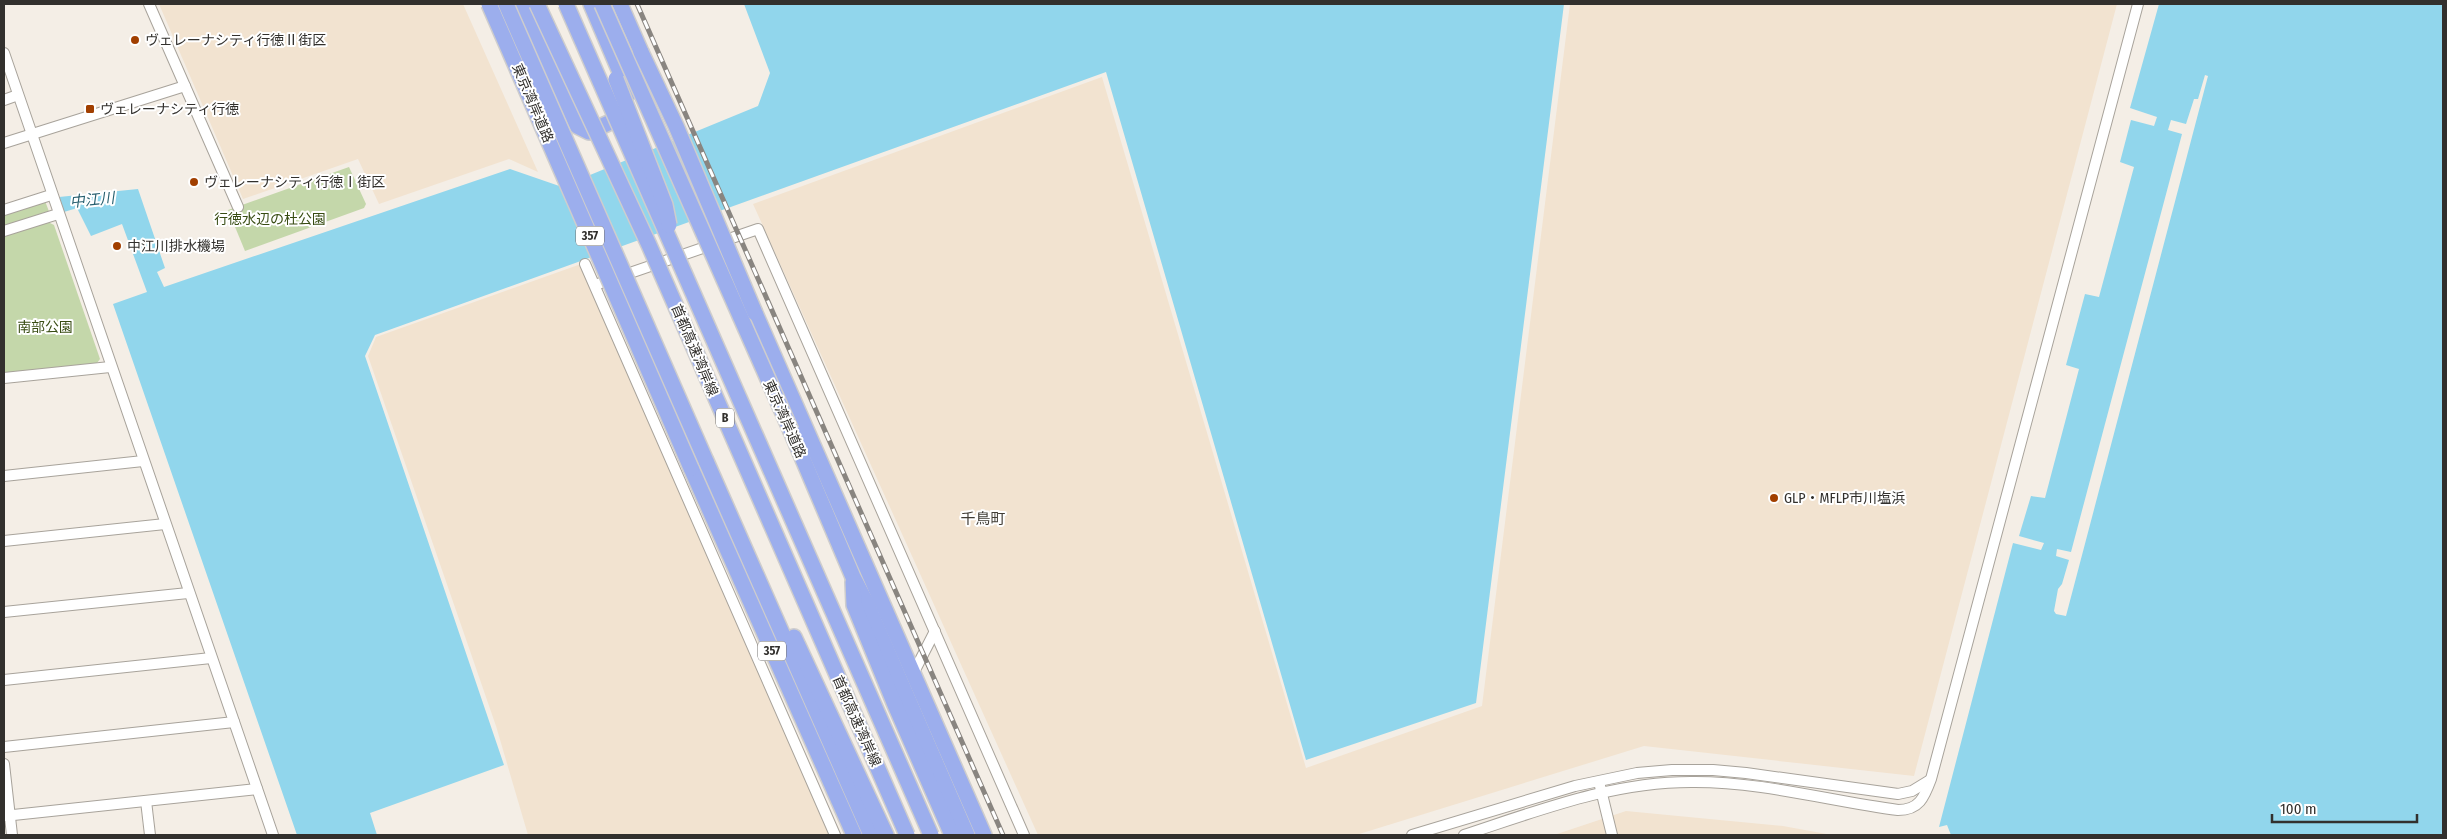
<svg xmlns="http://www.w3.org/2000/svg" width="2447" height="839" viewBox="0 0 2447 839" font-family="'Fira Sans Condensed','Noto Sans JP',sans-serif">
<rect width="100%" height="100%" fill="#f4eee6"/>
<g fill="#f2e3d0">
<polygon points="159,4 463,4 538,172 509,159 379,204 358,159 243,199"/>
<polygon points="1570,4 2117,4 1914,776 1644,746 1356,835 1038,835 753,204 1102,77 1306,768 1482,706"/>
<polygon points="581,264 829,835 528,835 496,726 368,356 376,337"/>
<polygon points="1626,811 1783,826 1832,835 1554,835"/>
</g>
<g fill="#c4d7aa">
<polygon points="349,167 366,204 364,208 245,251 228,210"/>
<polygon points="45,201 50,214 4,228 4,213"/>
<polygon points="46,221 54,225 100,359 97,363 4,374 4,234"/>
</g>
<g fill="#91d6ec">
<polygon points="744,4 1564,4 1476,703 1306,760 1106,72 375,335 365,356 504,765 370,813 377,835 297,835 113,304 147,292 122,224 91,236 77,208 64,212 59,197 138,189 165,268 157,272 164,287 510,169 568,189 590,175 758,106 770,73"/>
<polygon points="2159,4 2443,4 2443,835 1951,835 1947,825 1939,827 2013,543 2041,550 2044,543 2019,536 2031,496 2045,498 2079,369 2066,365 2085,294 2099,297 2134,167 2120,162 2131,120 2154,126 2157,117 2130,108"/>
</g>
<polygon fill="#f4eee6" points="2205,75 2208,76 2066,616 2056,614 2054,611 2058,589 2062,584 2069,560 2056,556 2057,549 2071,552 2182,134 2168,130 2171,120 2186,124 2194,99 2198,99"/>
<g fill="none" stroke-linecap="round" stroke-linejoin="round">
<g stroke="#a8a39b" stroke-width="12">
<g id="minor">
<polyline points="149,4 238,207"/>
<polyline points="4,53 273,835"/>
<polyline points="4,100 18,95"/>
<polyline points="4,143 185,86"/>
<polyline points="4,210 51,195"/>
<polyline points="4,231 58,214"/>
<polyline points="585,264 835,835"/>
<polyline points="595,285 758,229 1024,835"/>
<polyline points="4,378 110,367"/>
<polyline points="4,476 143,461"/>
<polyline points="4,541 165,524"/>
<polyline points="4,612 188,593"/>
<polyline points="913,674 935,631"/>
<polyline points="4,680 211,658"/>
<polyline points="4,747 234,722"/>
<polyline points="4,764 12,835"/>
<polyline points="1600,786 1612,835"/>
<polyline points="146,801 150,835"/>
<polyline points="4,816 257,789"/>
<polyline points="1412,835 1575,786 1637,773 1672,770 1713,770 1746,773 1898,794 1912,791 1930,780"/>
<path d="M 1464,835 C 1540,810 1614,781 1695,782 C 1763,782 1830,801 1898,810 C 1919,810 1924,798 1931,779 L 2138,4"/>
</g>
</g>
<g stroke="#cecdcd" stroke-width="18">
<g id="highway">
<polyline points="522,4 577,126 589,132 628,114"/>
<polyline points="591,4 629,93"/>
<polyline points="620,4 641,52"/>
<polyline points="755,313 984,835"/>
<polyline points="791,431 853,577 866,602 967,835"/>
<polyline points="706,461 871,835"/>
<polyline points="691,468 854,835"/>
<polyline points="853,582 854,605 895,705 952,835"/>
<polyline points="794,637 886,835"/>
</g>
</g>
<use href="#minor" stroke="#fff" stroke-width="10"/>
<use href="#highway" stroke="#9caeed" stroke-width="15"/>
<g stroke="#898580" stroke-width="5">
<polyline id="rail" points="637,4 1003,835"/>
</g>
<use href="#rail" stroke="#fff" stroke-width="3" stroke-dasharray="9" stroke-linecap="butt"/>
<g stroke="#cecdcd" stroke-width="18" stroke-linecap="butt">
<g id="highway-bridge">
<polyline points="489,4 691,468"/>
<polyline points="506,4 706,461"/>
<polyline points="537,4 649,245 907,835"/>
<polyline points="566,4 931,835"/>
<polyline points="602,4 791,431"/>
<polyline points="641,52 676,126 755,313"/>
<polyline points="616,79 665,205 669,225"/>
</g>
</g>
<use href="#highway-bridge" stroke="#9caeed" stroke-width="15"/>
</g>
<g fill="#a13f00" stroke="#fff" stroke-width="2">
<circle cx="135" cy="40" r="5"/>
<rect x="85" y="104" width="10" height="10" rx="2.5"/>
<circle cx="194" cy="182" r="5"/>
<circle cx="117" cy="246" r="5"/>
<circle cx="1774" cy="498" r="5"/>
</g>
<g text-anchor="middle" stroke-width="4" stroke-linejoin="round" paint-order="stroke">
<g fill="#fff" stroke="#706e6c" stroke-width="1">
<rect x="576" y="226.5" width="28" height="19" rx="4"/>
<rect x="716" y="408.5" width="18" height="19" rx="4"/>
<rect x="758" y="641.5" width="28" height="19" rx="4"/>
</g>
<g font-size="12" font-weight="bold" fill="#32302d">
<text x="590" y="240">357</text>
<text x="725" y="422">B</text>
<text x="772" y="655">357</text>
</g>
<g font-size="14" fill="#32302d" stroke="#fff" text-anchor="start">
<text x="145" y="45">ヴェレーナシティ行徳Ⅱ街区</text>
<text x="100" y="114">ヴェレーナシティ行徳</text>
<text x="204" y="187">ヴェレーナシティ行徳Ⅰ街区</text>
<text x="127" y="251">中江川排水機場</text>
<text x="1784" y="503">GLP・MFLP市川塩浜</text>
</g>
<g font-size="14" fill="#32302d" stroke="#fff">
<text transform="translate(533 103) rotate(67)" y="5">東京湾岸道路</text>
<text transform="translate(695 350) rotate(67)" y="5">首都高速湾岸線</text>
<text transform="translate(785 419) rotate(66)" y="5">東京湾岸道路</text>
<text transform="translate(857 721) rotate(66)" y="5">首都高速湾岸線</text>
</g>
<g font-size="14" fill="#384c13" stroke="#fff">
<text x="270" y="224">行徳水辺の杜公園</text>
<text x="45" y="332">南部公園</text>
</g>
<g font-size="15" font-style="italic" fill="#286070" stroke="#fff">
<text transform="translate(92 200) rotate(-6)" y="5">中江川</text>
</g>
<g font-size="15" fill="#403c35" stroke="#fff">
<text x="983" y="524">千鳥町</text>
</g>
</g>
<rect width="2447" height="839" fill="none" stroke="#32302d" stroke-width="10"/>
<path d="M2272 814v8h145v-8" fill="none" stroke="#32302d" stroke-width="2.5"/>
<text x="2280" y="814" font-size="15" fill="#32302d" stroke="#ffffff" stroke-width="4" paint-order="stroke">100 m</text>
</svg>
